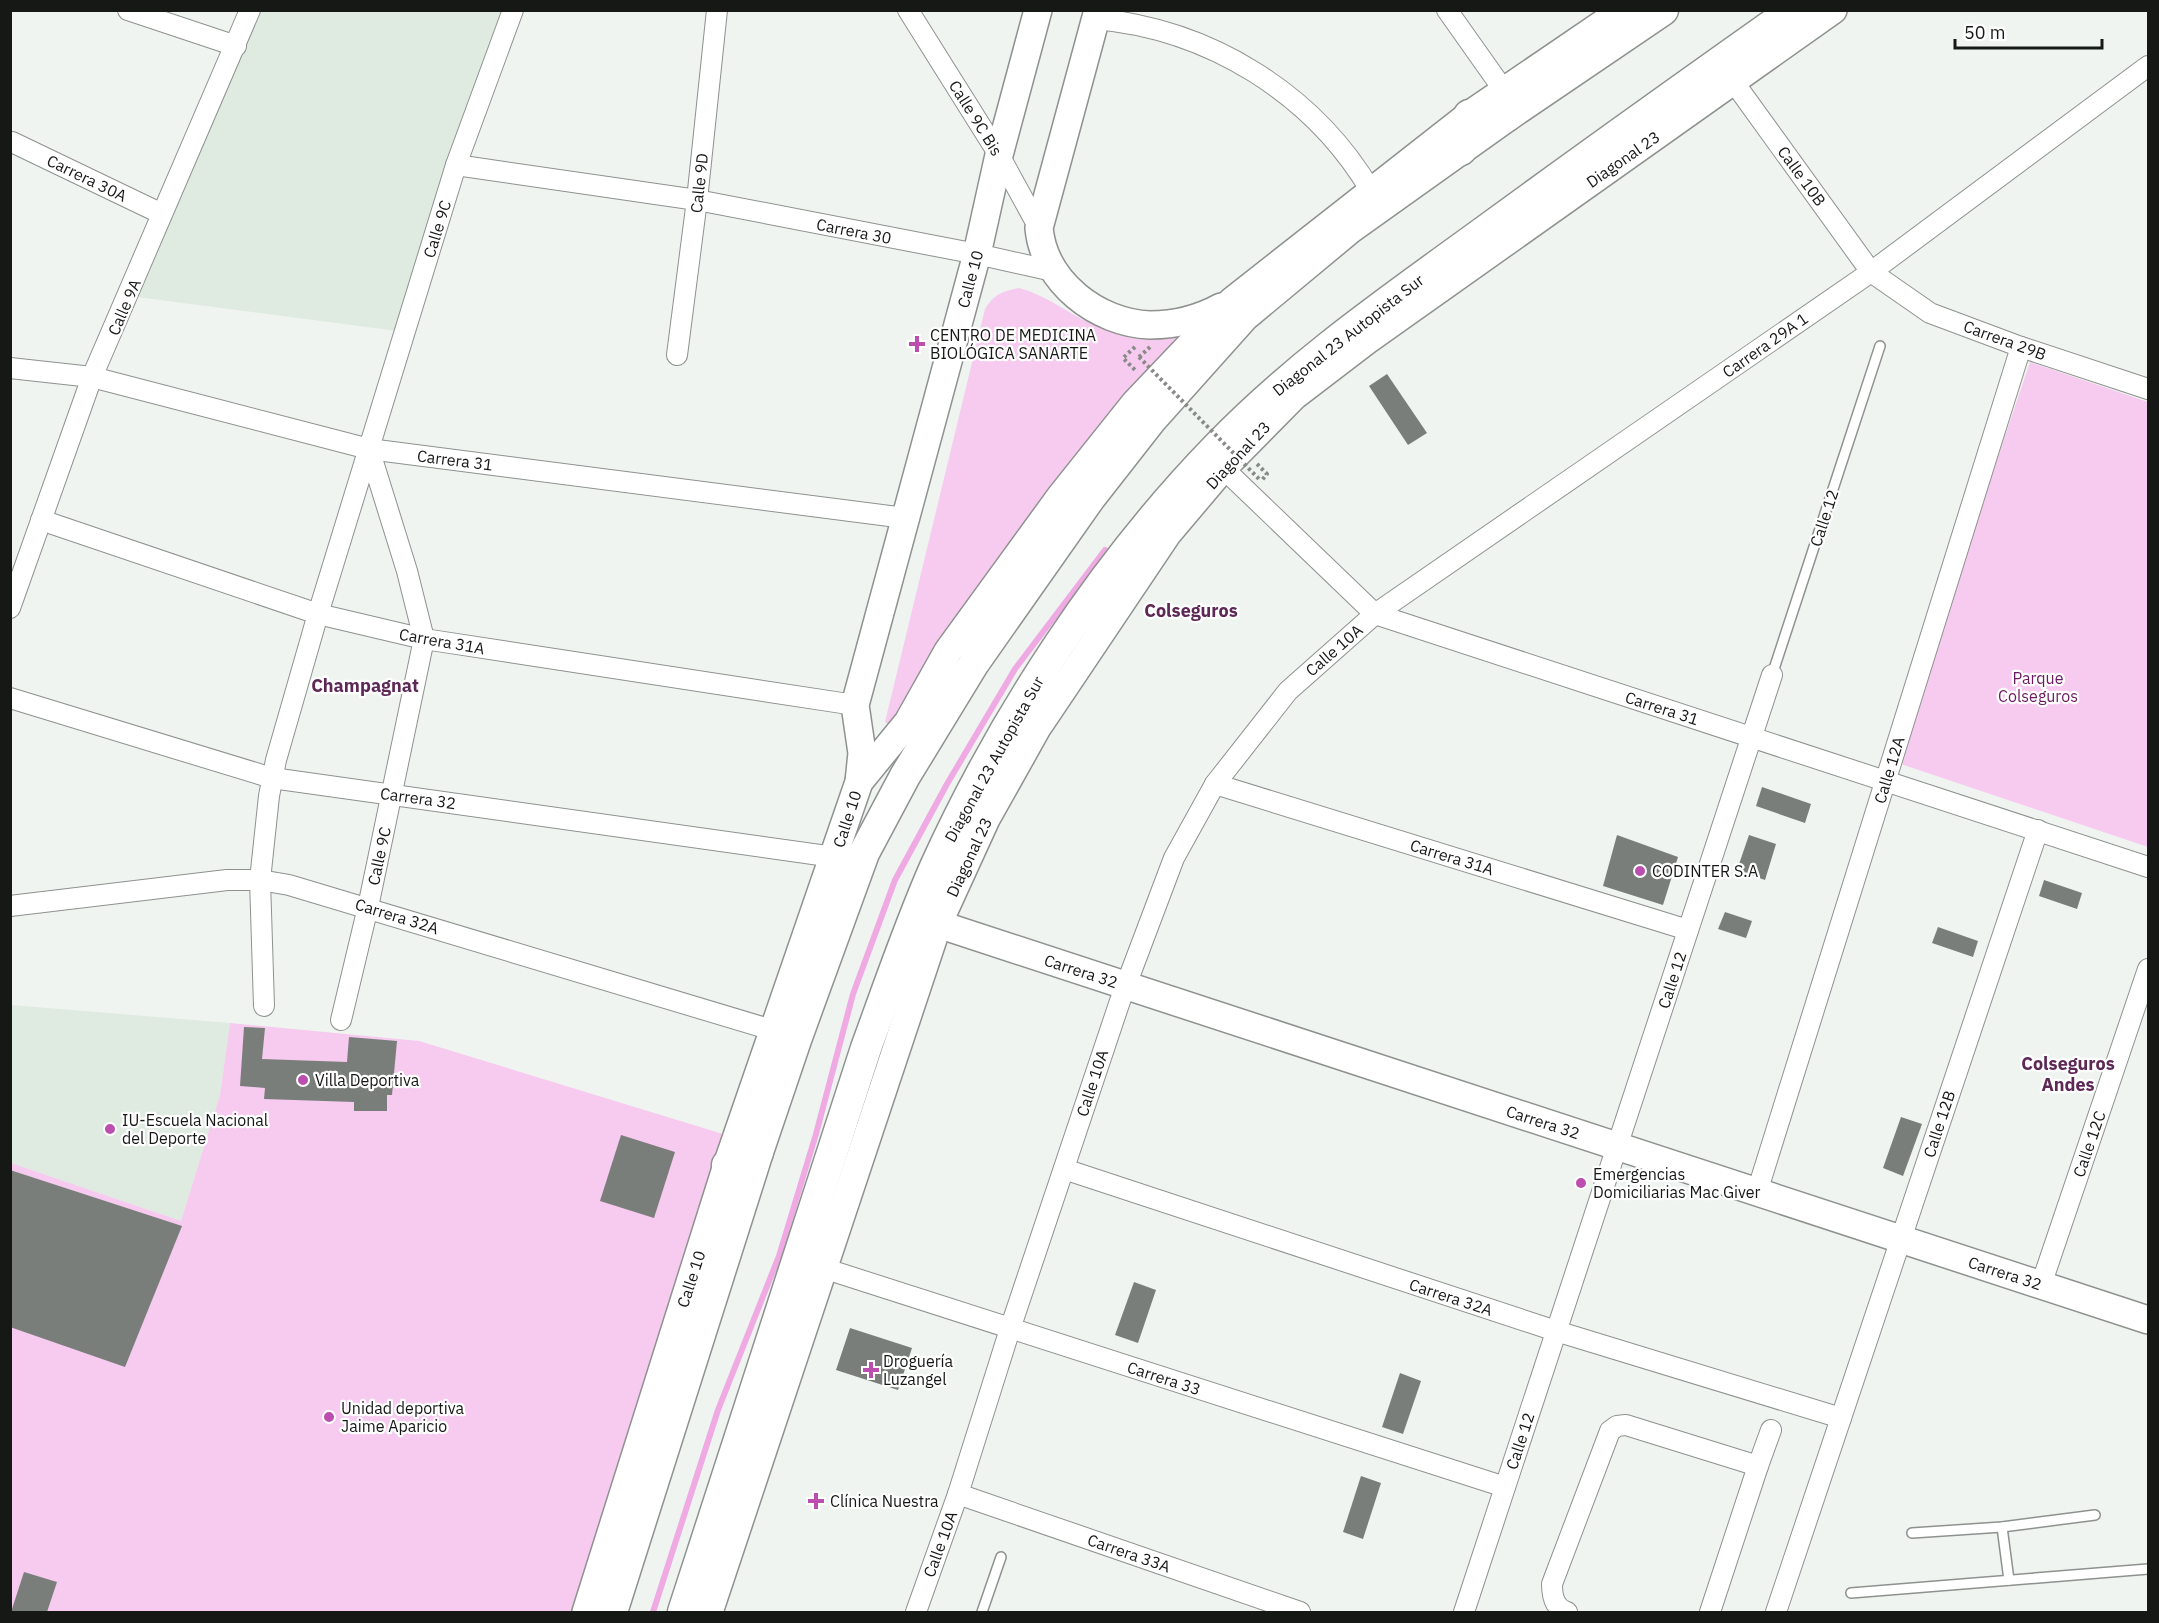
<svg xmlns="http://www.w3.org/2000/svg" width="2159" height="1623" viewBox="0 0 2159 1623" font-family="'IBM Plex Sans',sans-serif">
<rect width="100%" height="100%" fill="#eff4f0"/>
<g fill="#dfeae1">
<polygon points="250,11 513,11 405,332 129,296"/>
<polygon points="11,1005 230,1023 220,1095 181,1221 11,1163"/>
</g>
<g fill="#f7caef">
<path d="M 1019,288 C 1046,295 1066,312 1090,323 C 1120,335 1151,333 1183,333 L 891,726 L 885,722 L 985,309 C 994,294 1003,291 1019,288 Z"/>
<polygon points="2030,362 2148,402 2148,847 1895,762"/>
<polygon points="230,1023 419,1041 736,1138 586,1612 11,1612 11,1163 181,1221 220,1095"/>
</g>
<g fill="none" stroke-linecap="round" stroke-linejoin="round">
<polyline stroke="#efaae4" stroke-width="6" points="653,1612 718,1410 779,1256 816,1134 853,994 895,880 947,784 1015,669 1105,550"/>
</g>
<g fill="#797e7a">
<polygon points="1387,374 1427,433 1408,445 1369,386"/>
<polygon points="1762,787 1811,804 1805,823 1756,806"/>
<polygon points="1617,835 1678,857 1663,905 1603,886"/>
<polygon points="1749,835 1776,844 1765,880 1737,870"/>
<polygon points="2044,880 2082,893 2077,909 2039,896"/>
<polygon points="1725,912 1752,921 1746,938 1718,929"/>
<polygon points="1938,927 1978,941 1973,957 1932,943"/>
<polygon points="244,1027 265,1028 262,1059 347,1062 349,1037 397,1041 392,1095 387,1095 387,1111 354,1111 354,1102 264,1099 265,1088 240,1086"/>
<polygon points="1901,1117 1922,1124 1903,1176 1883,1168"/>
<polygon points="621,1135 675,1152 654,1218 600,1201"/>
<polygon points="10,1170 182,1226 125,1367 10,1327"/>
<polygon points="1134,1282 1156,1290 1138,1343 1115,1335"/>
<polygon points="850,1328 912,1348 898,1390 836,1370"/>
<polygon points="1400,1373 1421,1381 1403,1434 1382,1427"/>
<polygon points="1361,1476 1381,1483 1363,1539 1343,1532"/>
<polygon points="24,1572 57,1582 47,1612 11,1612"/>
</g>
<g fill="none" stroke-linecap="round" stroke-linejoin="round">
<g stroke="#8e928f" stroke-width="12">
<g id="lane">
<polyline points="1772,675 1880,346"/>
<polyline points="2002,1527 2009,1580"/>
<polyline points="1912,1533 2002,1527 2095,1515"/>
<polyline points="1851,1593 2148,1569"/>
<polyline points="982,1612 1001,1557"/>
</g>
</g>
<g stroke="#8e928f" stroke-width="22">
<g id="street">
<polyline points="128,10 236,46"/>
<polyline points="908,10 999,155 1039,228"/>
<polyline points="1447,10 1505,92"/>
<path d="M 1096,19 C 1209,29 1313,93 1371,191"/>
<polyline points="1733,81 1871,272 1930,313 2021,347 2148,389"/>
<polyline points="12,142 162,214"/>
<polyline points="456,165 697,200 977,254 1053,271"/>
<polyline points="677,355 697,200 717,10"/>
<polyline points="10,368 92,377 369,449 905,518"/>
<polyline points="1223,468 1375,614 2148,867"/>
<polyline points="41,520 318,614 424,639 855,705"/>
<polyline points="10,608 92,377 250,10"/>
<polyline points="10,698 272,778 834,857"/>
<polyline points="1215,784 1688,930"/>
<polyline points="10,906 227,880 260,880 289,885 772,1030"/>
<polyline points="264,1006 260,880 269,796 276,760 318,614 456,165 513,10"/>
<polyline points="341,1020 368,907 424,639 407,571 369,449"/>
<polyline points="1064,1169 1556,1331 1841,1418"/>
<polyline points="1757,1192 2021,347"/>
<polyline points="823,1268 1505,1487"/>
<polyline points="2041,1285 2148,969"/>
<polyline points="1758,1466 1771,1430"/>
<polyline points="958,1494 1300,1612"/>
<polyline points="916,1612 958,1494 1010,1329 1120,1001 1174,858 1215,784 1288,691 1375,614 1871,272 2148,66"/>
<polyline points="1464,1612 1772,675"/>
<path d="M 1567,1612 C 1554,1608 1552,1596 1552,1584 L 1610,1431 L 1617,1426 L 1626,1425 L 1758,1466 L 1710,1612"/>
<polyline points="1776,1612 2038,830"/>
</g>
</g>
<g stroke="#8e928f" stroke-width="30">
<g id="secondary">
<path d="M 1098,10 L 1039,228 C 1044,282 1097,323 1150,325 C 1175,325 1199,319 1221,307"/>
<polyline points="859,782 908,722 948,651 1060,497 1135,403 1232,301 1469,115 1623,10"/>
<polyline points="938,924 2148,1320"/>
<polyline points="586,1612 727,1165 859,782 862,753 855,705 977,254 999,155 1038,10"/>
<polyline points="709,1612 938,924 986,819 1037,728 1168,533 1223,468 1294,396 1366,341 1833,10"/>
</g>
</g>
<g stroke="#8e928f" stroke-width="33">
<g id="primary">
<polyline points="1461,150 1469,115 1507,116"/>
<polyline points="727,1165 758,1152"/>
<polyline points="612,1612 758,1152 797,1037 864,853 905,776 974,663 1090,498 1151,420 1244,316 1350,228 1507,116 1663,10"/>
<path d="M 683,1612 L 866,1048 C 888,988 909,926 935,867 C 1002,719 1103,564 1217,447 C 1295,366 1387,302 1478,236 C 1582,160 1687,85 1793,10"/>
</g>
</g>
<g stroke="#878b88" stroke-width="4" stroke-dasharray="3 3" stroke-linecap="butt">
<polyline points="1135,347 1123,358 1136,371"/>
<polyline points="1139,357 1150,347"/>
<polyline points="1257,464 1267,474 1262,480"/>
</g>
<use href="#lane" stroke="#fff" stroke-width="9"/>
<use href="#street" stroke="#fff" stroke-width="20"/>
<use href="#secondary" stroke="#fff" stroke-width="27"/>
<use href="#primary" stroke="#fff" stroke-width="30"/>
<polyline stroke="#878b88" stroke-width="4" stroke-dasharray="3 3" stroke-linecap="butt" points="1139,357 1261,481"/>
</g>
<g fill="#bb4eae" stroke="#fff" stroke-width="2">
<path d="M914 335h6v6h6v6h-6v6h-6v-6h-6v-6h6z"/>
<circle cx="1640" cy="871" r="6"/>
<circle cx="303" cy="1080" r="6"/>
<circle cx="110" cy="1129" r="6"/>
<circle cx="1581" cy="1183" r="6"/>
<path d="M868 1361h6v6h6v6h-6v6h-6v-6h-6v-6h6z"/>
<circle cx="329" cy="1417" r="6"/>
<path d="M813 1492h6v6h6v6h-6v6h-6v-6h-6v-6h6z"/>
</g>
<g text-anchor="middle" stroke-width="4.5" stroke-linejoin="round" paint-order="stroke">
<g font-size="16" fill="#161816" stroke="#fff">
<text transform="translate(976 118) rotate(58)" y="6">Calle 9C Bis</text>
<text transform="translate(1623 159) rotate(-35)" y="6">Diagonal 23</text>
<text transform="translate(1802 176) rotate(54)" y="6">Calle 10B</text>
<text transform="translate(87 178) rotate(26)" y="6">Carrera 30A</text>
<text transform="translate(699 183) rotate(-84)" y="6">Calle 9D</text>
<text transform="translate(437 229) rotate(-73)" y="6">Calle 9C</text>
<text transform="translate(854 231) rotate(11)" y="6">Carrera 30</text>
<text transform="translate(970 279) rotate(-75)" y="6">Calle 10</text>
<text transform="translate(124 307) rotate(-67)" y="6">Calle 9A</text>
<text transform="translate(1348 335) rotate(-38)" y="6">Diagonal 23 Autopista Sur</text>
<text transform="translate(2005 340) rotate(20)" y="6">Carrera 29B</text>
<text transform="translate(1765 345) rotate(-35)" y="6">Carrera 29A 1</text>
<text transform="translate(1238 455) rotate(-47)" y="6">Diagonal 23</text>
<text transform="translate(455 460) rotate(7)" y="6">Carrera 31</text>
<text transform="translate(1824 518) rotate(-72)" y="6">Calle 12</text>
<text transform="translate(442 641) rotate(10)" y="6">Carrera 31A</text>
<text transform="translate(1334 650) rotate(-41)" y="6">Calle 10A</text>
<text transform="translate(1662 708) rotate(18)" y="6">Carrera 31</text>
<text transform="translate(994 759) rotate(-61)" y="6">Diagonal 23 Autopista Sur</text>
<text transform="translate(1889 770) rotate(-73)" y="6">Calle 12A</text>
<text transform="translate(418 798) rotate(8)" y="6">Carrera 32</text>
<text transform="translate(847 819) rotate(-72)" y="6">Calle 10</text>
<text transform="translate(379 856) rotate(-78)" y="6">Calle 9C</text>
<text transform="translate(969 857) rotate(-65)" y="6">Diagonal 23</text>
<text transform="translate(1452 857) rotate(17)" y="6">Carrera 31A</text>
<text transform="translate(397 916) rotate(17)" y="6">Carrera 32A</text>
<text transform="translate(1081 971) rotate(18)" y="6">Carrera 32</text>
<text transform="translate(1672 980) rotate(-72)" y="6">Calle 12</text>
<text transform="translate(1092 1083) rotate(-72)" y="6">Calle 10A</text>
<text transform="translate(1543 1122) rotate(18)" y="6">Carrera 32</text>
<text transform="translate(1939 1124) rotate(-72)" y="6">Calle 12B</text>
<text transform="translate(2089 1144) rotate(-71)" y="6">Calle 12C</text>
<text transform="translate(2005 1273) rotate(18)" y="6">Carrera 32</text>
<text transform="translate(691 1279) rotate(-72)" y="6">Calle 10</text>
<text transform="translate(1451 1297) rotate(18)" y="6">Carrera 32A</text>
<text transform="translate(1164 1378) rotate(18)" y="6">Carrera 33</text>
<text transform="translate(1520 1441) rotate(-72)" y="6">Calle 12</text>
<text transform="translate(940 1544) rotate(-70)" y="6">Calle 10A</text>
<text transform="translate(1129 1553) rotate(19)" y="6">Carrera 33A</text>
</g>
<g font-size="16" fill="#161816" stroke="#fff" text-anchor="start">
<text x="930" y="341">CENTRO DE MEDICINA<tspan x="930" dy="18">BIOLÓGICA SANARTE</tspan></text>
<text x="1652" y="877">CODINTER S.A</text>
<text x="315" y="1086">Villa Deportiva</text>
<text x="122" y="1126">IU-Escuela Nacional<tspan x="122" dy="18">del Deporte</tspan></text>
<text x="1593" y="1180">Emergencias<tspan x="1593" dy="18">Domiciliarias Mac Giver</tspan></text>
<text x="883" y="1367">Droguería<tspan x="883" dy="18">Luzangel</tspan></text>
<text x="341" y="1414">Unidad deportiva<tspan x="341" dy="18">Jaime Aparicio</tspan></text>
<text x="830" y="1507">Clínica Nuestra</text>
</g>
<g font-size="16" fill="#6b1b62" stroke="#fff">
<text x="2038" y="684">Parque<tspan x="2038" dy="18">Colseguros</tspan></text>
</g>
<g font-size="18" font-weight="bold" fill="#5d2856" stroke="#fff">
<text x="1191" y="617">Colseguros</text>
<text x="365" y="692">Champagnat</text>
<text x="2068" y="1070">Colseguros<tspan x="2068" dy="21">Andes</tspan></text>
</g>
</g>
<rect width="2159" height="1623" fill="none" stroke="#161816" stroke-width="24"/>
<path d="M1955 39v9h147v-9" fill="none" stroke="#161816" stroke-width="3"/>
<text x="1964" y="39" font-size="18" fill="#161816" stroke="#ffffff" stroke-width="4.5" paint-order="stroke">50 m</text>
</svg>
